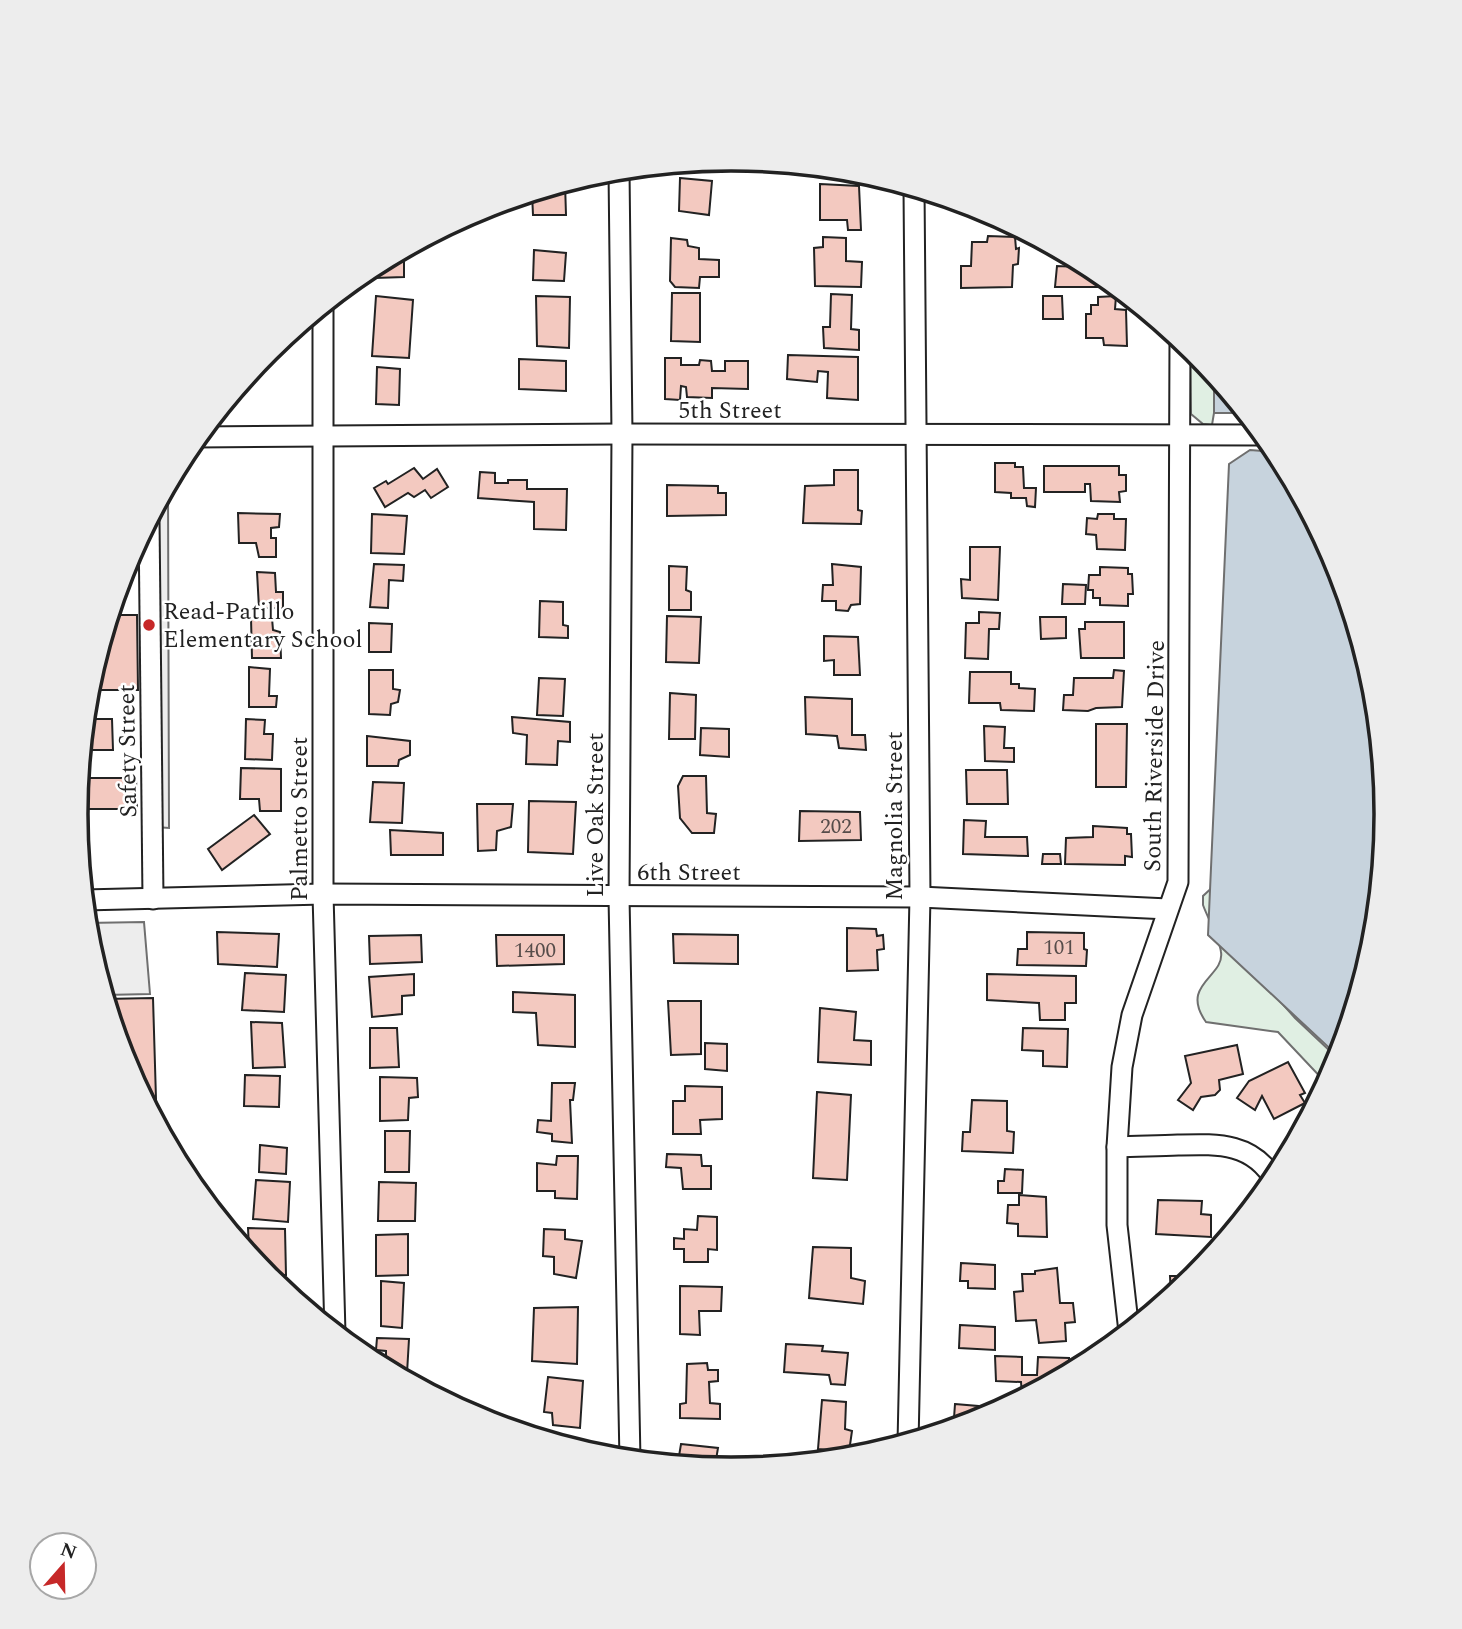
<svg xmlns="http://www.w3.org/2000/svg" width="1462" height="1629" viewBox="0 0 1462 1629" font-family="Spectral,serif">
<rect width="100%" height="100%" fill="#fff"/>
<g fill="#e0efe3" stroke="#6f6f6f" stroke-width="2">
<polygon points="1190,347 1214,375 1214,413 1212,425 1203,424 1191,414"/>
<path d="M 1216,884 L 1253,971 L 1295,1018 L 1330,1051 L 1337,1064 L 1327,1084 L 1278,1032 L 1206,1022 C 1179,984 1225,977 1221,952 C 1219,937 1208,919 1203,905 L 1203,896 Z"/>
</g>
<g fill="#ededed" stroke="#6f6f6f" stroke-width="2">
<polygon points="168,483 169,828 156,827 154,509"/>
<polygon points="144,922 150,994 104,995 88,942 86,923"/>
</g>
<g fill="#c7d3dd" stroke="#6f6f6f" stroke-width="2">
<polygon points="1214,375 1245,413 1214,413"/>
<polygon points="1250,450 1277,452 1337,564 1374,687 1387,815 1374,943 1339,1057 1208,935 1229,464"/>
</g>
<g fill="#f3c9c0" stroke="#222" stroke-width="2">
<polygon points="680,178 712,181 709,215 679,211"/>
<polygon points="565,183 566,215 533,215 532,193"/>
<polygon points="820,184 859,186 861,230 848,230 847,220 820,220"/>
<polygon points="988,236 1015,237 1016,249 1019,248 1018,264 1013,265 1012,287 961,288 961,266 971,266 972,242 987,242"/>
<polygon points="823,237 846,238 846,261 862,262 861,287 815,286 814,248 823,247"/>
<polygon points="671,238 687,240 688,246 699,248 699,259 719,260 719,277 700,277 699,288 675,287 670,281"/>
<polygon points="404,249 404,277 375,278 376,264"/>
<polygon points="534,250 566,253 564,281 533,280"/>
<polygon points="1080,261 1096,269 1117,287 1055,287 1057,266 1079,267"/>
<polygon points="672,293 700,293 700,342 671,341"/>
<polygon points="831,294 852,295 851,329 859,330 859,350 824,348 823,327 830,327"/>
<polygon points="376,296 413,300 409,358 372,356"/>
<polygon points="536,296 570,297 569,348 537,346"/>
<polygon points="1043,296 1062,296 1063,319 1043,319"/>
<polygon points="1116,296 1115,309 1126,310 1127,346 1104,345 1103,338 1086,338 1086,314 1091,314 1091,305 1098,305 1098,297"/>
<polygon points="788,355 858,357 858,400 827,398 828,372 818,371 817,382 787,379"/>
<polygon points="665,358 681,358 681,365 699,365 700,360 711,361 712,371 725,371 725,361 748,361 748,389 712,388 712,398 687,397 686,387 681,386 680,400 665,399"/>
<polygon points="519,359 566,361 566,391 519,389"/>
<polygon points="377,367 400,369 399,405 376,404"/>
<polygon points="995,463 1015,463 1015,467 1023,467 1024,488 1036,488 1035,507 1027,506 1026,498 1011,498 1011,493 995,492"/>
<polygon points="1044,466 1119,466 1119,475 1126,475 1126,491 1119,492 1120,502 1091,501 1090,484 1085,484 1085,492 1044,492"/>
<polygon points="414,468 423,479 437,469 448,487 431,498 425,490 414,497 408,493 385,507 374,488 386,481 388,484"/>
<polygon points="834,470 858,470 858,510 862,511 861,524 803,523 805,486 834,485"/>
<polygon points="480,472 495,473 495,483 508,483 508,480 527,480 527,489 567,489 566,530 534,529 534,502 478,498"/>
<polygon points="667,485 718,486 718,493 726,493 726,515 667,516"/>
<polygon points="238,513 280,514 279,527 271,528 271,538 276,538 276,557 259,557 256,543 239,543"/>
<polygon points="372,514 407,516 404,554 371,553"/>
<polygon points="1098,514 1114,514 1114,519 1126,519 1125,550 1097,549 1096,535 1086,534 1087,518 1097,519"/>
<polygon points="970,547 1000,547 998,600 962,598 961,579 970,580"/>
<polygon points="374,564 404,565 403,581 389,580 388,608 370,607"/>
<polygon points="832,564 861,567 860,604 851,605 848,611 836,610 836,601 822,601 823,585 833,585"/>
<polygon points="669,566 687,567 686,590 691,592 691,610 669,610"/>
<polygon points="1100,567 1128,568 1128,574 1132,574 1133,594 1128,594 1128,606 1100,605 1100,598 1093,598 1093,590 1088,590 1089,575 1100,575"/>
<polygon points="257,572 275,573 276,592 283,592 283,608 259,608"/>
<polygon points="1063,584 1086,585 1085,604 1062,604"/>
<polygon points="540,601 563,602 563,625 568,626 568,638 539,637"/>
<polygon points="979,612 1000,613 999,629 989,629 988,659 965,658 966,623 979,623"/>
<polygon points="109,615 137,615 138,690 88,690 96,660 101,660 101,644"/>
<polygon points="667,616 701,617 699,663 666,662"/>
<polygon points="1040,617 1066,617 1066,638 1041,639"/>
<polygon points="251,618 272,618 273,630 280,632 281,658 252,658"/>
<polygon points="1085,622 1124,622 1124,658 1081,658 1079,629 1085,629"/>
<polygon points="369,623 392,624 391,652 369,652"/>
<polygon points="824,636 858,637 860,675 834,675 834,660 824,661"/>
<polygon points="249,667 270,669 269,696 277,696 276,707 249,707"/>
<polygon points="369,670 393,670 393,689 400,690 398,702 391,704 390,715 369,714"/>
<polygon points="1114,670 1124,671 1122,707 1096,708 1088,711 1063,710 1064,695 1073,695 1074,678 1113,678"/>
<polygon points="970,672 1011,672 1011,684 1019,684 1019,688 1035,689 1034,711 1001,710 1000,703 969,703"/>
<polygon points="539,678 565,679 563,716 537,715"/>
<polygon points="670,693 696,695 695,739 669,739"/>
<polygon points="805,697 852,699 852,735 865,735 866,750 839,748 837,736 806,734"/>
<polygon points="512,717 570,722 570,742 558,741 557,765 526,764 527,735 513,733"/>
<polygon points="85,719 112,719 113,750 82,750"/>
<polygon points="246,719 265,720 264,734 273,734 272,760 245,759"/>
<polygon points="1096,724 1127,724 1126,787 1096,787"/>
<polygon points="984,726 1005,727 1004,748 1014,748 1014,762 985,761"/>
<polygon points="701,728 729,729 729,757 700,755"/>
<polygon points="367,736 410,741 410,755 399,760 398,766 367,766"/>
<polygon points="241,768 281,769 281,811 260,811 259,799 240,799"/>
<polygon points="966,770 1007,770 1008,804 967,804"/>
<polygon points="683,776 706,776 707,813 716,814 714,833 692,833 680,818 678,786"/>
<polygon points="79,778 136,778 137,809 76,809"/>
<polygon points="373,782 404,783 402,823 370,822"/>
<polygon points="529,801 576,802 573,854 528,852"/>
<polygon points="477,804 513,804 511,827 497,831 496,850 478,851"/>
<polygon points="800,811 860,812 861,840 799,841"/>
<polygon points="254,815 270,834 222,870 208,849"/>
<polygon points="964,820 986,821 985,837 1027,837 1028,856 963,854"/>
<polygon points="1093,826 1127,828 1127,834 1131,834 1132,857 1125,856 1125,865 1065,864 1066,838 1093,837"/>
<polygon points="390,830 443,833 443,855 391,855"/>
<polygon points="1043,854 1060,854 1061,864 1042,864"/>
<polygon points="847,928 876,929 877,936 883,935 884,949 877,950 878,970 847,971"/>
<polygon points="217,932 279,934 277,967 218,964"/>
<polygon points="1027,932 1084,933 1084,949 1087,950 1086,966 1017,965 1018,949 1027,949"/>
<polygon points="673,934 738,935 738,964 674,963"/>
<polygon points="421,935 422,962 370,964 369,936"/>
<polygon points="496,935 564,935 564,964 497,966"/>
<polygon points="245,973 286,975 284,1012 242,1010"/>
<polygon points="414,974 414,995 402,996 402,1014 372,1017 369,977"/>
<polygon points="987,974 1076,976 1076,1003 1065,1003 1065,1020 1040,1020 1039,1003 987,1000"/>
<polygon points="513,992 575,995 575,1047 538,1045 536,1013 513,1012"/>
<polygon points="153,998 156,1099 147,1099 147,1106 125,1065 105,999"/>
<polygon points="668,1001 701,1001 701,1054 671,1055"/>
<polygon points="820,1008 856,1012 854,1040 871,1041 871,1065 818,1062"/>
<polygon points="251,1022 282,1023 285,1067 253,1068"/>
<polygon points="370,1028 397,1028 399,1067 370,1068"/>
<polygon points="1023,1028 1068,1029 1067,1067 1043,1066 1043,1051 1022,1050"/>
<polygon points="705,1043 727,1044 727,1071 705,1069"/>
<polygon points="1237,1045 1243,1074 1219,1080 1220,1090 1215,1095 1201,1097 1193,1110 1178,1100 1191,1083 1185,1056"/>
<polygon points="1288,1062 1305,1093 1300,1095 1305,1103 1274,1119 1262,1096 1255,1110 1237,1098 1249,1081"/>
<polygon points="245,1075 280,1076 279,1107 244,1106"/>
<polygon points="380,1077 417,1078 418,1097 409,1098 408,1120 380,1121"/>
<polygon points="552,1083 575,1083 573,1100 570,1100 572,1143 552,1141 552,1134 537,1132 538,1120 551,1121"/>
<polygon points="685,1086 722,1087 722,1119 700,1120 701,1134 673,1134 673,1101 685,1101"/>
<polygon points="817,1092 851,1095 847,1180 813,1178"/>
<polygon points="972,1100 1007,1101 1007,1131 1014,1132 1013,1153 962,1151 963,1132 970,1132"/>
<polygon points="385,1131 410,1131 409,1172 385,1172"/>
<polygon points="260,1145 287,1148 286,1174 259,1172"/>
<polygon points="667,1154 701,1155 702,1166 711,1166 711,1189 683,1189 681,1168 666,1167"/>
<polygon points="557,1156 578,1156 577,1199 555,1198 555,1191 537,1191 537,1163 556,1165"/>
<polygon points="1005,1169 1023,1170 1022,1193 998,1193 998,1181 1004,1181"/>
<polygon points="256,1180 290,1182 288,1222 253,1219"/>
<polygon points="379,1182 416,1183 415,1221 378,1221"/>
<polygon points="1019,1195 1046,1197 1047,1237 1018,1236 1018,1224 1007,1223 1008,1205 1019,1205"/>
<polygon points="1158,1200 1202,1201 1201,1214 1211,1215 1211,1237 1156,1234"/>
<polygon points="698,1216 717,1217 717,1250 708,1249 708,1262 684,1262 684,1249 674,1249 674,1238 684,1239 684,1229 697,1230"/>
<polygon points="248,1228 285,1229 286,1275 265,1275 257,1266 257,1251 249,1249"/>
<polygon points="544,1229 565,1230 565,1239 582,1241 576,1278 554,1274 554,1257 543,1256"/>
<polygon points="408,1234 408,1275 376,1276 376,1235"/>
<polygon points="813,1247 851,1248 851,1278 865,1281 863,1304 809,1298"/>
<polygon points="961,1263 995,1265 995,1289 968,1288 968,1281 960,1281"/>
<polygon points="1057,1268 1060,1303 1073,1303 1075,1322 1065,1323 1066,1341 1039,1343 1036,1320 1016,1321 1014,1292 1023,1291 1022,1274 1035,1274 1035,1271"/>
<polygon points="1185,1269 1201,1270 1171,1298 1170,1276 1185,1276"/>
<polygon points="381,1281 404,1283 402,1328 381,1326"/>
<polygon points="680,1286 722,1287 721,1311 699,1311 700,1335 680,1334"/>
<polygon points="578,1307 577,1364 532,1361 534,1308"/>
<polygon points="960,1325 995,1327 995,1350 959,1348"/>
<polygon points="377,1338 409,1339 407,1373 386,1370 386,1351 376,1350"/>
<polygon points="786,1344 823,1346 822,1351 848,1353 845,1385 831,1384 829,1375 784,1372"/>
<polygon points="995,1356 1022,1357 1022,1375 1037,1375 1038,1357 1069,1358 1069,1374 1029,1395 1022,1395 1021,1382 996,1381"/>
<polygon points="707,1363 708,1370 718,1370 718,1381 709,1382 710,1403 720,1404 720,1419 680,1418 680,1404 686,1403 687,1364"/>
<polygon points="548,1377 583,1381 580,1428 553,1425 552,1413 544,1412"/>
<polygon points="822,1400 846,1402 845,1429 852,1431 849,1452 818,1449"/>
<polygon points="955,1404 978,1406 978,1419 954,1418"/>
<polygon points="547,1439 581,1440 581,1451 547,1441"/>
<polygon points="681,1444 718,1448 716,1460 679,1456"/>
</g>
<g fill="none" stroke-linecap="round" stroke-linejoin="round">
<g stroke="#222" stroke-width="23">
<g id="minor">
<polyline points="619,170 622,434 619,897 630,1460"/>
<polyline points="323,305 323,894 335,1333"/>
<polyline points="196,437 622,434 1264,435"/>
<polyline points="149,519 153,899"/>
<polyline points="84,900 323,894 920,897 1168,909"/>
<path d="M 1117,1147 C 1137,1146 1158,1146 1178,1145 C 1217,1144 1253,1142 1275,1181"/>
<polyline points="1129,1332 1117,1225 1117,1147 1122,1067 1132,1015 1178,882 1180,339"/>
<polyline points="908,1443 920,897 914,188"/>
</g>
</g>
<use href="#minor" stroke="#fff" stroke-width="19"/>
</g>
<circle fill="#c62828" stroke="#fff" stroke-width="2.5" cx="149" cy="625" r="7"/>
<g text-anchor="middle" stroke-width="5" stroke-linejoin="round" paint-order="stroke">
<g font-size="21" fill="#564c4a">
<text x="836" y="833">202</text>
<text x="1059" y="954">101</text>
<text x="535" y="957">1400</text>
</g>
<g font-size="24" fill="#222" stroke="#fff">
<text x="730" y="418">5th Street</text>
<text transform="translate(127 751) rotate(-91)" y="8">Safety Street</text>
<text transform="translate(1154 756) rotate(-89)" y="8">South Riverside Drive</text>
<text transform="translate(595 815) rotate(-90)" y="8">Live Oak Street</text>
<text transform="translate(894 816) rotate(-90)" y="8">Magnolia Street</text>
<text transform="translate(299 819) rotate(-90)" y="8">Palmetto Street</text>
<text x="689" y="880">6th Street</text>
</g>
<g font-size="24" fill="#222" stroke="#fff" text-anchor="start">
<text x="163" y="619">Read-Patillo<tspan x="163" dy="28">Elementary School</tspan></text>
</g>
</g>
<path d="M0 0H1462V1629H0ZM88 814a643 643 0 1 1 1286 0a643 643 0 1 1-1286 0Z" fill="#ededed" fill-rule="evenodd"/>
<path fill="none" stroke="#222" stroke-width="3.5" d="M88 814a643 643 0 1 1 1286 0a643 643 0 1 1-1286 0Z"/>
<g transform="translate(63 1566) rotate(20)"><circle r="33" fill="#ffffff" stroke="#a7a7a7" stroke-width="2"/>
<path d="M0-5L12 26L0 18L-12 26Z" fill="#c62828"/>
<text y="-10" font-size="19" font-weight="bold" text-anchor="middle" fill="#222222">N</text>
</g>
</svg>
